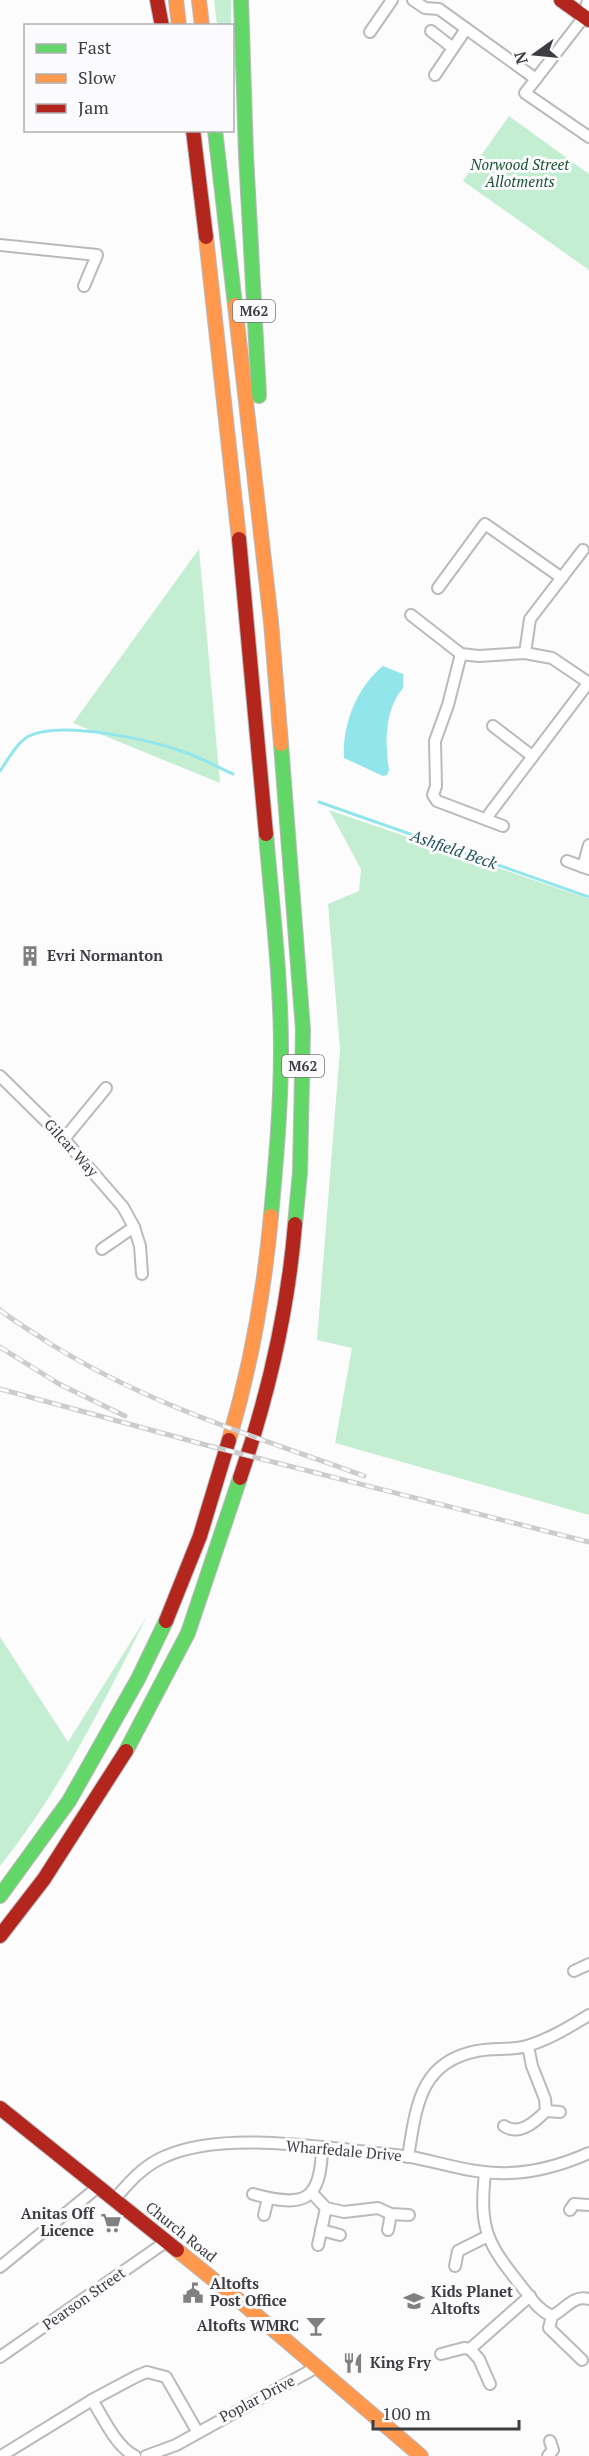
<svg xmlns="http://www.w3.org/2000/svg" width="589" height="2456" viewBox="0 0 589 2456" font-family="'PT Serif',serif">
<rect width="100%" height="100%" fill="#fcfcfc"/>
<g fill="#c4eed2">
<polygon points="214,0 231,0 231,25 217,25"/>
<polygon points="509,116 589,174 589,270 463,181"/>
<polygon points="199,549 220,783 73,723"/>
<polygon points="329,810 589,899 589,1515 335,1443 352,1348 317,1340 340,1049 328,904 359,891 361,869"/>
<path d="M 147,1616 C 103,1704 62,1788 0,1866 L 0,1637 L 68,1742 Z"/>
</g>
<path fill="#92e6eb" d="M 383,666 L 403,674 L 403,688 C 384,711 385,742 389,770 L 387,775 L 383,776 L 344,758 C 342,725 357,687 383,666 Z"/>
<g fill="none" stroke-linecap="round" stroke-linejoin="round">
<g stroke="#92e6eb" stroke-width="3">
<path d="M 0,771 C 8,760 16,743 29,736 C 63,720 152,740 187,753 C 203,759 218,767 233,774"/>
<polyline points="319,802 589,897"/>
</g>
<g stroke="#bababc" stroke-width="14">
<g id="street">
<polyline points="413,0 425,8 439,9 536,79"/>
<polyline points="588,0 584,17 525,93 589,137"/>
<polyline points="431,31 453,48"/>
<polyline points="370,32 392,0"/>
<polyline points="435,75 466,29"/>
<polyline points="0,245 97,255 84,286"/>
<polyline points="438,588 485,524 562,578"/>
<polyline points="411,615 461,654 479,656 525,653 552,658 589,683"/>
<polyline points="525,653 530,619 583,550"/>
<polyline points="461,654 448,705 435,741 436,786 433,795 437,801 503,826"/>
<polyline points="493,726 532,756"/>
<polyline points="487,820 490,813 589,682"/>
<polyline points="567,861 589,869"/>
<polyline points="583,867 589,845"/>
<polyline points="0,1076 64,1139 123,1207 134,1227 140,1246 142,1274"/>
<polyline points="64,1139 106,1088"/>
<polyline points="102,1249 134,1227"/>
<polyline points="574,1971 589,1964"/>
<polyline points="546,2111 560,2112"/>
<path d="M 504,2126 C 519,2136 534,2123 546,2111 L 545,2099 L 532,2066 L 528,2046"/>
<path d="M 408,2157 C 416,2108 419,2062 477,2051 C 494,2047 511,2051 527,2046 C 550,2039 569,2027 589,2015"/>
<path d="M 485,2173 C 479,2230 487,2243 522,2287 C 531,2298 539,2311 552,2316 C 565,2310 572,2295 589,2299"/>
<polyline points="312,2193 326,2208 344,2212 378,2208 391,2214 409,2215"/>
<path d="M 253,2194 C 304,2208 321,2202 322,2147"/>
<path d="M 114,2200 C 129,2182 144,2165 166,2156 C 216,2134 298,2144 351,2150 C 371,2153 391,2154 411,2157 C 443,2163 476,2175 510,2173 C 537,2172 564,2164 589,2153"/>
<polyline points="570,2210 574,2204 589,2205"/>
<polyline points="264,2215 268,2198"/>
<polyline points="321,2230 340,2235"/>
<polyline points="388,2230 391,2214"/>
<polyline points="318,2245 326,2208"/>
<polyline points="455,2266 458,2251 488,2236"/>
<polyline points="0,2267 98,2187"/>
<polyline points="552,2316 549,2328 582,2360"/>
<polyline points="441,2354 464,2348 470,2349"/>
<polyline points="0,2357 167,2241"/>
<polyline points="490,2384 479,2359 470,2349 530,2296"/>
<path d="M 92,2400 C 103,2417 116,2447 135,2456"/>
<polyline points="1,2456 92,2400 137,2376 147,2372 166,2377 197,2431"/>
<polyline points="146,2456 176,2445 317,2367"/>
<polyline points="548,2456 553,2450 550,2441"/>
</g>
</g>
<g stroke="#bababc" stroke-width="16">
<g id="fast">
<polyline points="241,0 246,155 259,396"/>
<polyline points="215,130 235,305"/>
<polyline points="281,744 303,1030 300,1172 295,1224"/>
<path d="M 266,834 C 272,906 281,978 281,1050 C 281,1106 276,1161 271,1216"/>
<polyline points="126,1751 188,1633 240,1478"/>
<polyline points="0,1896 69,1801 138,1679 166,1621"/>
</g>
</g>
<g stroke="#bababc" stroke-width="16">
<g id="slow">
<polyline points="176,0 179,26"/>
<polyline points="199,0 202,26"/>
<polyline points="206,237 239,539"/>
<polyline points="235,305 271,622 281,744"/>
<path d="M 229,1440 C 251,1366 264,1293 271,1216"/>
<polyline points="177,2250 241,2302 421,2456"/>
</g>
</g>
<g stroke="#bababc" stroke-width="16">
<g id="jam">
<polyline points="157,0 162,26"/>
<polyline points="561,0 589,20"/>
<polyline points="193,130 206,237"/>
<polyline points="239,539 266,834"/>
<path d="M 240,1478 C 268,1396 288,1309 295,1224"/>
<polyline points="166,1621 200,1536 229,1440"/>
<polyline points="0,1936 44,1879 126,1751"/>
<polyline points="0,2108 177,2250"/>
</g>
</g>
<use href="#street" stroke="#fff" stroke-width="10"/>
<use href="#fast" stroke="#63d668" stroke-width="14"/>
<use href="#slow" stroke="#ff974d" stroke-width="14"/>
<use href="#jam" stroke="#b3261e" stroke-width="14"/>
<g stroke="#ccc" stroke-width="5">
<g id="rail">
<path d="M 0,1310 C 15,1322 33,1332 49,1343 C 150,1406 254,1436 364,1476"/>
<polyline points="0,1347 59,1384 125,1416"/>
<polyline points="0,1389 206,1445 589,1542"/>
</g>
</g>
<use href="#rail" stroke="#fbfbfd" stroke-width="3" stroke-dasharray="9" stroke-linecap="butt"/>
</g>
<defs>
<g id="building-bare" transform="scale(1.62)"><path d="M-4-6H4V6H1V3H-1V6H-4ZM-2.5-4.3h1.7v1.8h-1.7ZM.8-4.3h1.7v1.8H.8ZM-2.5-1h1.7V.8h-1.7ZM.8-1h1.7V.8H.8Z" fill="#7f8082" stroke="#fbfbfd" stroke-width="2.5" paint-order="stroke"/></g>
<g id="supermarket-bare" transform="scale(1.62)"><path d="M-6-5.5h2.5l.6 2H6L4.5 2H-2.5L-4.4-4H-6ZM-1.5 3.2a1.3 1.3 0 1 0 .1 0ZM3 3.2a1.3 1.3 0 1 0 .1 0Z" fill="#7f8082" stroke="#fbfbfd" stroke-width="2.5" paint-order="stroke"/></g>
<g id="civic-bare" transform="scale(1.62)"><path d="M-.6-6.5H3V-4.5H.6V-3L4-1V1h2V6H-6V1h2V-1L-.6-3ZM-1.2 2.5V6h2.4V2.5Z" fill="#7f8082" stroke="#fbfbfd" stroke-width="2.5" paint-order="stroke"/></g>
<g id="school-bare" transform="scale(1.62)"><path d="M0-5L7-2L0 1L-7-2ZM-4 1L0 2.5L4 1V4Q0 6-4 4Z" fill="#7f8082" stroke="#fbfbfd" stroke-width="2.5" paint-order="stroke"/></g>
<g id="bar-bare" transform="scale(1.62)"><path d="M-6-5H6L.8 .8V4.5H3.5V6h-7V4.5H-.8V.8Z" fill="#7f8082" stroke="#fbfbfd" stroke-width="2.5" paint-order="stroke"/></g>
<g id="restaurant-bare" transform="scale(1.62)"><path d="M-5-6h1v4h1v-4h1v4h1v-4h1v5L-1.5 .5V6h-2V.5L-5-1ZM5-6V6H3V1.5H1.5Q1.5-4 5-6Z" fill="#7f8082" stroke="#fbfbfd" stroke-width="2.5" paint-order="stroke"/></g>
</defs>
<g fill-rule="evenodd">
<use href="#building-bare" x="30" y="956"/>
<use href="#supermarket-bare" x="111" y="2223"/>
<use href="#civic-bare" x="193" y="2293"/>
<use href="#school-bare" x="414" y="2301"/>
<use href="#bar-bare" x="316" y="2326"/>
<use href="#restaurant-bare" x="353" y="2363"/>
</g>
<g text-anchor="middle" stroke-width="6" stroke-linejoin="round" paint-order="stroke">
<g fill="#fbfbfd" stroke="#757679" stroke-width="1.5">
<rect x="233" y="300" width="42" height="22" rx="4.5"/>
<rect x="282" y="1055" width="42" height="22" rx="4.5"/>
</g>
<g font-size="14" font-weight="bold" fill="#3c3d41">
<text x="254" y="316">M62</text>
<text x="303" y="1071">M62</text>
</g>
<g font-size="15" font-style="italic" fill="#195332" stroke="#fbfbfd">
<text x="520" y="170">Norwood Street<tspan x="520" dy="17">Allotments</tspan></text>
</g>
<g font-size="15" font-weight="bold" fill="#3c3d41" stroke="#fbfbfd" text-anchor="start">
<text x="47" y="961">Evri Normanton</text>
<text x="94" y="2219" text-anchor="end">Anitas Off<tspan x="94" dy="17">Licence</tspan></text>
<text x="210" y="2289">Altofts<tspan x="210" dy="17">Post Office</tspan></text>
<text x="431" y="2297">Kids Planet<tspan x="431" dy="17">Altofts</tspan></text>
<text x="299" y="2331" text-anchor="end">Altofts WMRC</text>
<text x="370" y="2368">King Fry</text>
</g>
<g font-size="15" fill="#3c3d41" stroke="#fbfbfd">
<text transform="translate(71 1148) rotate(48)" y="5">Gilcar Way</text>
<text transform="translate(344 2151) rotate(5)" y="5">Wharfedale Drive</text>
<text transform="translate(181 2232) rotate(39)" y="5">Church Road</text>
<text transform="translate(84 2299) rotate(-35)" y="5">Pearson Street</text>
<text transform="translate(257 2399) rotate(-28)" y="5">Poplar Drive</text>
</g>
<g font-size="16" font-style="italic" fill="#205458" stroke="#fbfbfd">
<text transform="translate(454 849) rotate(19)" y="6">Ashfield Beck</text>
</g>
</g>
<rect x="24" y="24" width="210" height="108" fill="#fbfbfd" stroke="#afafb2" stroke-width="1.5"/>
<rect x="36" y="44" width="30" height="9" fill="#63d668" stroke="#afafb2" stroke-width="1.5"/>
<text x="78" y="54" font-size="18" fill="#3c3d41">Fast</text>
<rect x="36" y="74" width="30" height="9" fill="#ff974d" stroke="#afafb2" stroke-width="1.5"/>
<text x="78" y="84" font-size="18" fill="#3c3d41">Slow</text>
<rect x="36" y="104" width="30" height="9" fill="#b3261e" stroke="#afafb2" stroke-width="1.5"/>
<text x="78" y="114" font-size="18" fill="#3c3d41">Jam</text>
<g transform="translate(535 54) rotate(255)" stroke="#fbfbfd" stroke-width="4.5" paint-order="stroke">
<path d="M0-4.5L10 22L0 15L-10 22Z" fill="#3c3d41"/>
<text y="-9" font-size="16" font-weight="bold" text-anchor="middle" fill="#3c3d41">N</text>
</g>
<path d="M373 2420v9h146v-9" fill="none" stroke="#3c3d41" stroke-width="3"/>
<text x="382" y="2420" font-size="18" fill="#3c3d41" stroke="#fbfbfd" stroke-width="4.5" paint-order="stroke">100 m</text>
</svg>
